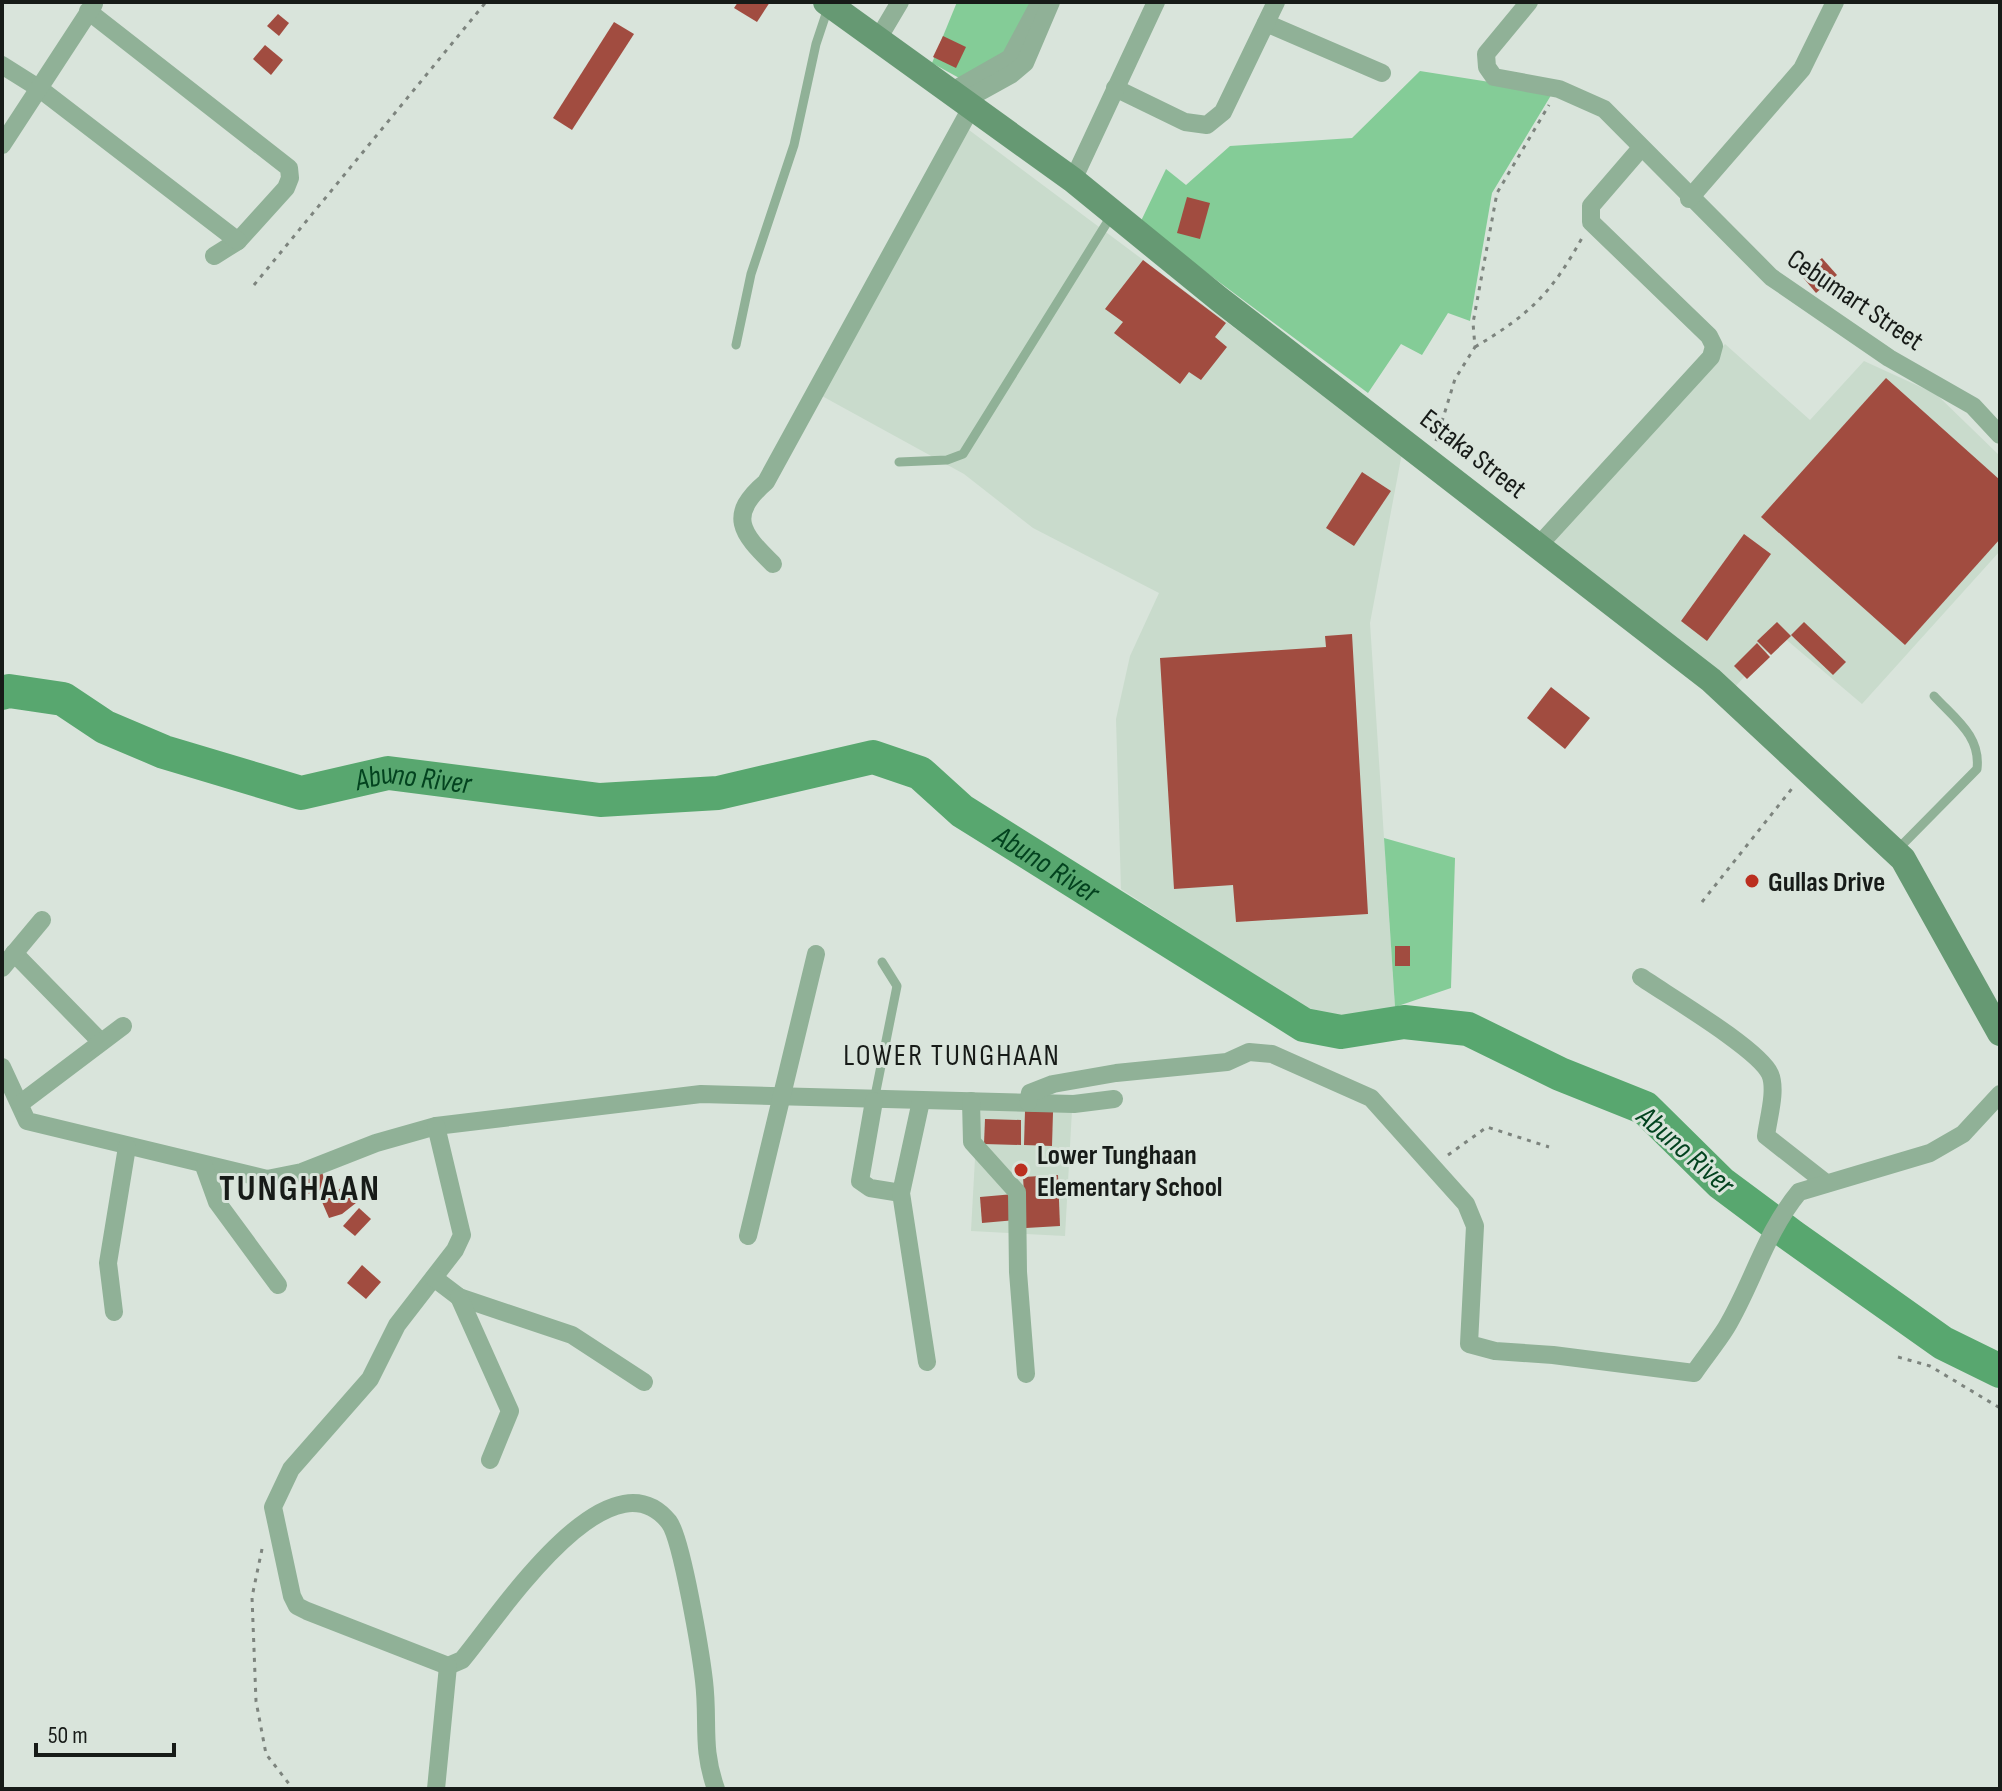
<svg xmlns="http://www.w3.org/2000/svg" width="2002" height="1791" viewBox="0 0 2002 1791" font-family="'Sofia Sans Condensed',sans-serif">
<rect width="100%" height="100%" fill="#d9e4db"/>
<g fill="#c9dbcc">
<polygon points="969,130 1402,453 1370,623 1395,1007 1349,1020 1310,1011 1121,889 1116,719 1130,656 1159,593 1033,528 964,474 822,396"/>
<polygon points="1725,344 1810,420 1864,361 1936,394 2000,456 2000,551 1862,704 1782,636 1733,689 1549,542"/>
<polygon points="978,1104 1072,1110 1065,1236 971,1231"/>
</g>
<g fill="#84cc97">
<polygon points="957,2 1031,2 1006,54 961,79 932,63"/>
<polygon points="1420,71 1553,92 1492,193 1470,321 1448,313 1422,355 1401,344 1368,393 1140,223 1166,169 1186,185 1230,146 1352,138"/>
<polygon points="1384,838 1455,858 1451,988 1395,1007"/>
</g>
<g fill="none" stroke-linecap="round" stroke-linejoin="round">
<path stroke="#58a76f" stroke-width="34" id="s1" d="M 2,693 L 9,691 L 63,699 L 105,727 L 164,752 L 301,793 L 388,773 L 600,800 L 718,793 L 873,757 L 920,773 L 962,811 L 1304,1025 L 1341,1032 L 1404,1022 L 1468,1029 L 1560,1074 L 1645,1108 L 1721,1183 L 1792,1236 L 1943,1343 L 2000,1371"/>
</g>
<g fill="#a14c40">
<polygon points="738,2 770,2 757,22 734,8"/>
<polygon points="278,14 289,23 279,36 267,26"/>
<polygon points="614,22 634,34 572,130 553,118"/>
<polygon points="943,36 966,47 956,68 933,57"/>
<polygon points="265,45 283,60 271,75 253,59"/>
<polygon points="1187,197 1210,203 1200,239 1177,233"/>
<polygon points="1822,258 1837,275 1816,293 1801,275"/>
<polygon points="1143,260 1226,323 1215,337 1227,347 1201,380 1189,372 1180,384 1114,333 1123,322 1105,309"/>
<polygon points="1886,378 2000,480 2000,539 1905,645 1761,517"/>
<polygon points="1362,472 1391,491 1354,546 1326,528"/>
<polygon points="1744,534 1771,554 1707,641 1681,621"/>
<polygon points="1777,622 1791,636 1771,655 1757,641"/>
<polygon points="1804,622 1846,662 1833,675 1791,635"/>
<polygon points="1352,634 1368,914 1236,922 1233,885 1174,889 1160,658 1326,647 1325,636"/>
<polygon points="1757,643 1770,657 1747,679 1734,666"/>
<polygon points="1551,687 1590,718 1565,749 1527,718"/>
<rect x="1395" y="946" width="15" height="20"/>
<polygon points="1025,1111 1053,1112 1052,1146 1024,1145"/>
<polygon points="985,1119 1021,1120 1021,1145 984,1144"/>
<polygon points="322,1172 327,1188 308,1194 303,1178"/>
<polygon points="1058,1175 1060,1226 1026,1228 1023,1177"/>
<polygon points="346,1183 361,1199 342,1214 329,1218 319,1195 331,1192 333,1195"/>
<polygon points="1014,1194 1016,1220 982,1223 980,1197"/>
<polygon points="359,1208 371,1219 355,1236 343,1226"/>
<polygon points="362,1265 381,1282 366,1299 347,1283"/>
</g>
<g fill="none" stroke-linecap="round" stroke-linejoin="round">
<g stroke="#7d847e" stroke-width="3" stroke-dasharray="4 6" stroke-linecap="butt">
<polyline points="254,285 486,2"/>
<path d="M 1475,347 C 1530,314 1551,294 1582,238"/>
<polyline points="1436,441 1455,379 1475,347 1473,323 1497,193 1549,105"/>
<polyline points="1702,902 1794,786"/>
<polyline points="1448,1155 1487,1127 1549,1147"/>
<polyline points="1898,1357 1930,1366 2000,1408"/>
<polyline points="262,1549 252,1597 256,1701 266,1754 293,1789"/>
</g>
<g stroke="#90b197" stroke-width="9">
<polyline points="736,345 751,274 794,145 816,44 829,5"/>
<polyline points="899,462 947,460 963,454 1113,213"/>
<path d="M 1898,849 L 1977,769 C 1981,736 1955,719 1934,696"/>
<polyline points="874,1101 897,986 882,962"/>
</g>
<g stroke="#90b197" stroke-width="18">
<polyline points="1529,2 1486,54 1487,67 1494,77 1559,89 1604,109 1771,277 1889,358 1973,406 2000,435"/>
<polyline points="88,11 289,168 290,178 286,188 238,241 214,256"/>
<polyline points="1266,23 1382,73"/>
<polyline points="878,39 900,2"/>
<polyline points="2,65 40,89 238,241"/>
<polyline points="1115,88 1185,122 1207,125 1223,112 1276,2"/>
<polyline points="952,91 1010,58 1040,2"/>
<polyline points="965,100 1012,74 1025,63 1051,2"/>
<polyline points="2,145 94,4"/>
<polyline points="1073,180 1156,2"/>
<polyline points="1689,199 1802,69 1835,2"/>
<polyline points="1539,545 1711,357 1714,346 1709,336 1591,222 1591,206 1641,148"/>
<path d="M 773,564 C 741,533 727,515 766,482 L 972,106"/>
<polyline points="14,953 101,1042"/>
<polyline points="2,968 42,920"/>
<path d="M 1641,977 C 1667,995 1759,1049 1770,1074 C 1777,1090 1768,1119 1766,1136 L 1826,1183"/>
<polyline points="2,1067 27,1121 267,1179 302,1172 376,1143 436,1126 701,1094 1074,1104 1114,1099"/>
<polyline points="874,1101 860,1181 870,1188 901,1193"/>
<polyline points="921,1101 901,1193 927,1362"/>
<polyline points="971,1101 972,1142 1017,1192 1018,1272 1026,1374"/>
<path d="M 1028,1102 L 1030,1093 L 1053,1084 L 1116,1073 L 1227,1062 L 1249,1052 L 1272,1054 L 1371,1098 L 1466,1204 L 1475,1226 L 1469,1344 L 1495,1351 L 1553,1355 L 1694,1373 C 1704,1358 1716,1344 1726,1328 C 1753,1283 1765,1233 1799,1192 L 1930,1153 L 1963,1134 L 2000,1094"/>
<polyline points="21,1103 123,1026"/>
<path d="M 436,1126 L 462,1235 L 455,1250 L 397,1325 L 370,1379 L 291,1469 L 273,1507 L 292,1596 L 297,1606 L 307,1611 L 448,1666 L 462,1660 C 496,1620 608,1446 669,1522 C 682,1539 701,1655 704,1681 C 709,1723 701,1747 716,1789"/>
<polyline points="204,1166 217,1202 278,1285"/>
<polyline points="748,1236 816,954"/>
<polyline points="434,1278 459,1297 572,1335 644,1382"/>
<polyline points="459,1297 510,1411 490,1460"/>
<polyline points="114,1312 108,1263 127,1147"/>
<polyline points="436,1789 448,1666"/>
</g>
<polyline stroke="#669973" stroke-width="26" points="826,2 1073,180 1219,299 1711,680 1903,859 2000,1033"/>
</g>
<g fill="#bb2e1f" stroke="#d9e4db" stroke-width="3">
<circle cx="1752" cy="881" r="8"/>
<circle cx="1021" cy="1170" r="8"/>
</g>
<g text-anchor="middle" stroke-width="6" stroke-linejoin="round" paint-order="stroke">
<g font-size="28" fill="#171b18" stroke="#d9e4db">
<text transform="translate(1856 299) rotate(34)" y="10">Cebumart Street</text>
<text transform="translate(1474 453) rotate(38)" y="10">Estaka Street</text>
</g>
<g font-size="28" font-weight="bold" fill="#171b18" stroke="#d9e4db" text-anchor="start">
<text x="1768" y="891">Gullas Drive</text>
<text x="1037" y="1164">Lower Tunghaan<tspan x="1037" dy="32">Elementary School</tspan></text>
</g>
<g font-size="30" font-style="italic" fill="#03431f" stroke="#d9e4db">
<text dy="10" stroke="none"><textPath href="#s1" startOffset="434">Abuno River</textPath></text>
<text dy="10" stroke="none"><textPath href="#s1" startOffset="1106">Abuno River</textPath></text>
<text transform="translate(1686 1150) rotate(41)" y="10">Abuno River</text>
</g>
<g font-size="30" letter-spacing="2" fill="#171b18" stroke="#d9e4db">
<text x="952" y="1065">LOWER TUNGHAAN</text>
</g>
<g font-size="36" font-weight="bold" letter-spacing="2" fill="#171b18" stroke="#d9e4db">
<text x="300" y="1200">TUNGHAAN</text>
</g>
</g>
<rect width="2002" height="1791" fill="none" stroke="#171b18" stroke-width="8"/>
<path d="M36 1743v12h138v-12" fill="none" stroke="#171b18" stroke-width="4"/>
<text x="48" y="1743" font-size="24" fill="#171b18" stroke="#d9e4db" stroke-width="6" paint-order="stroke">50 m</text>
</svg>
